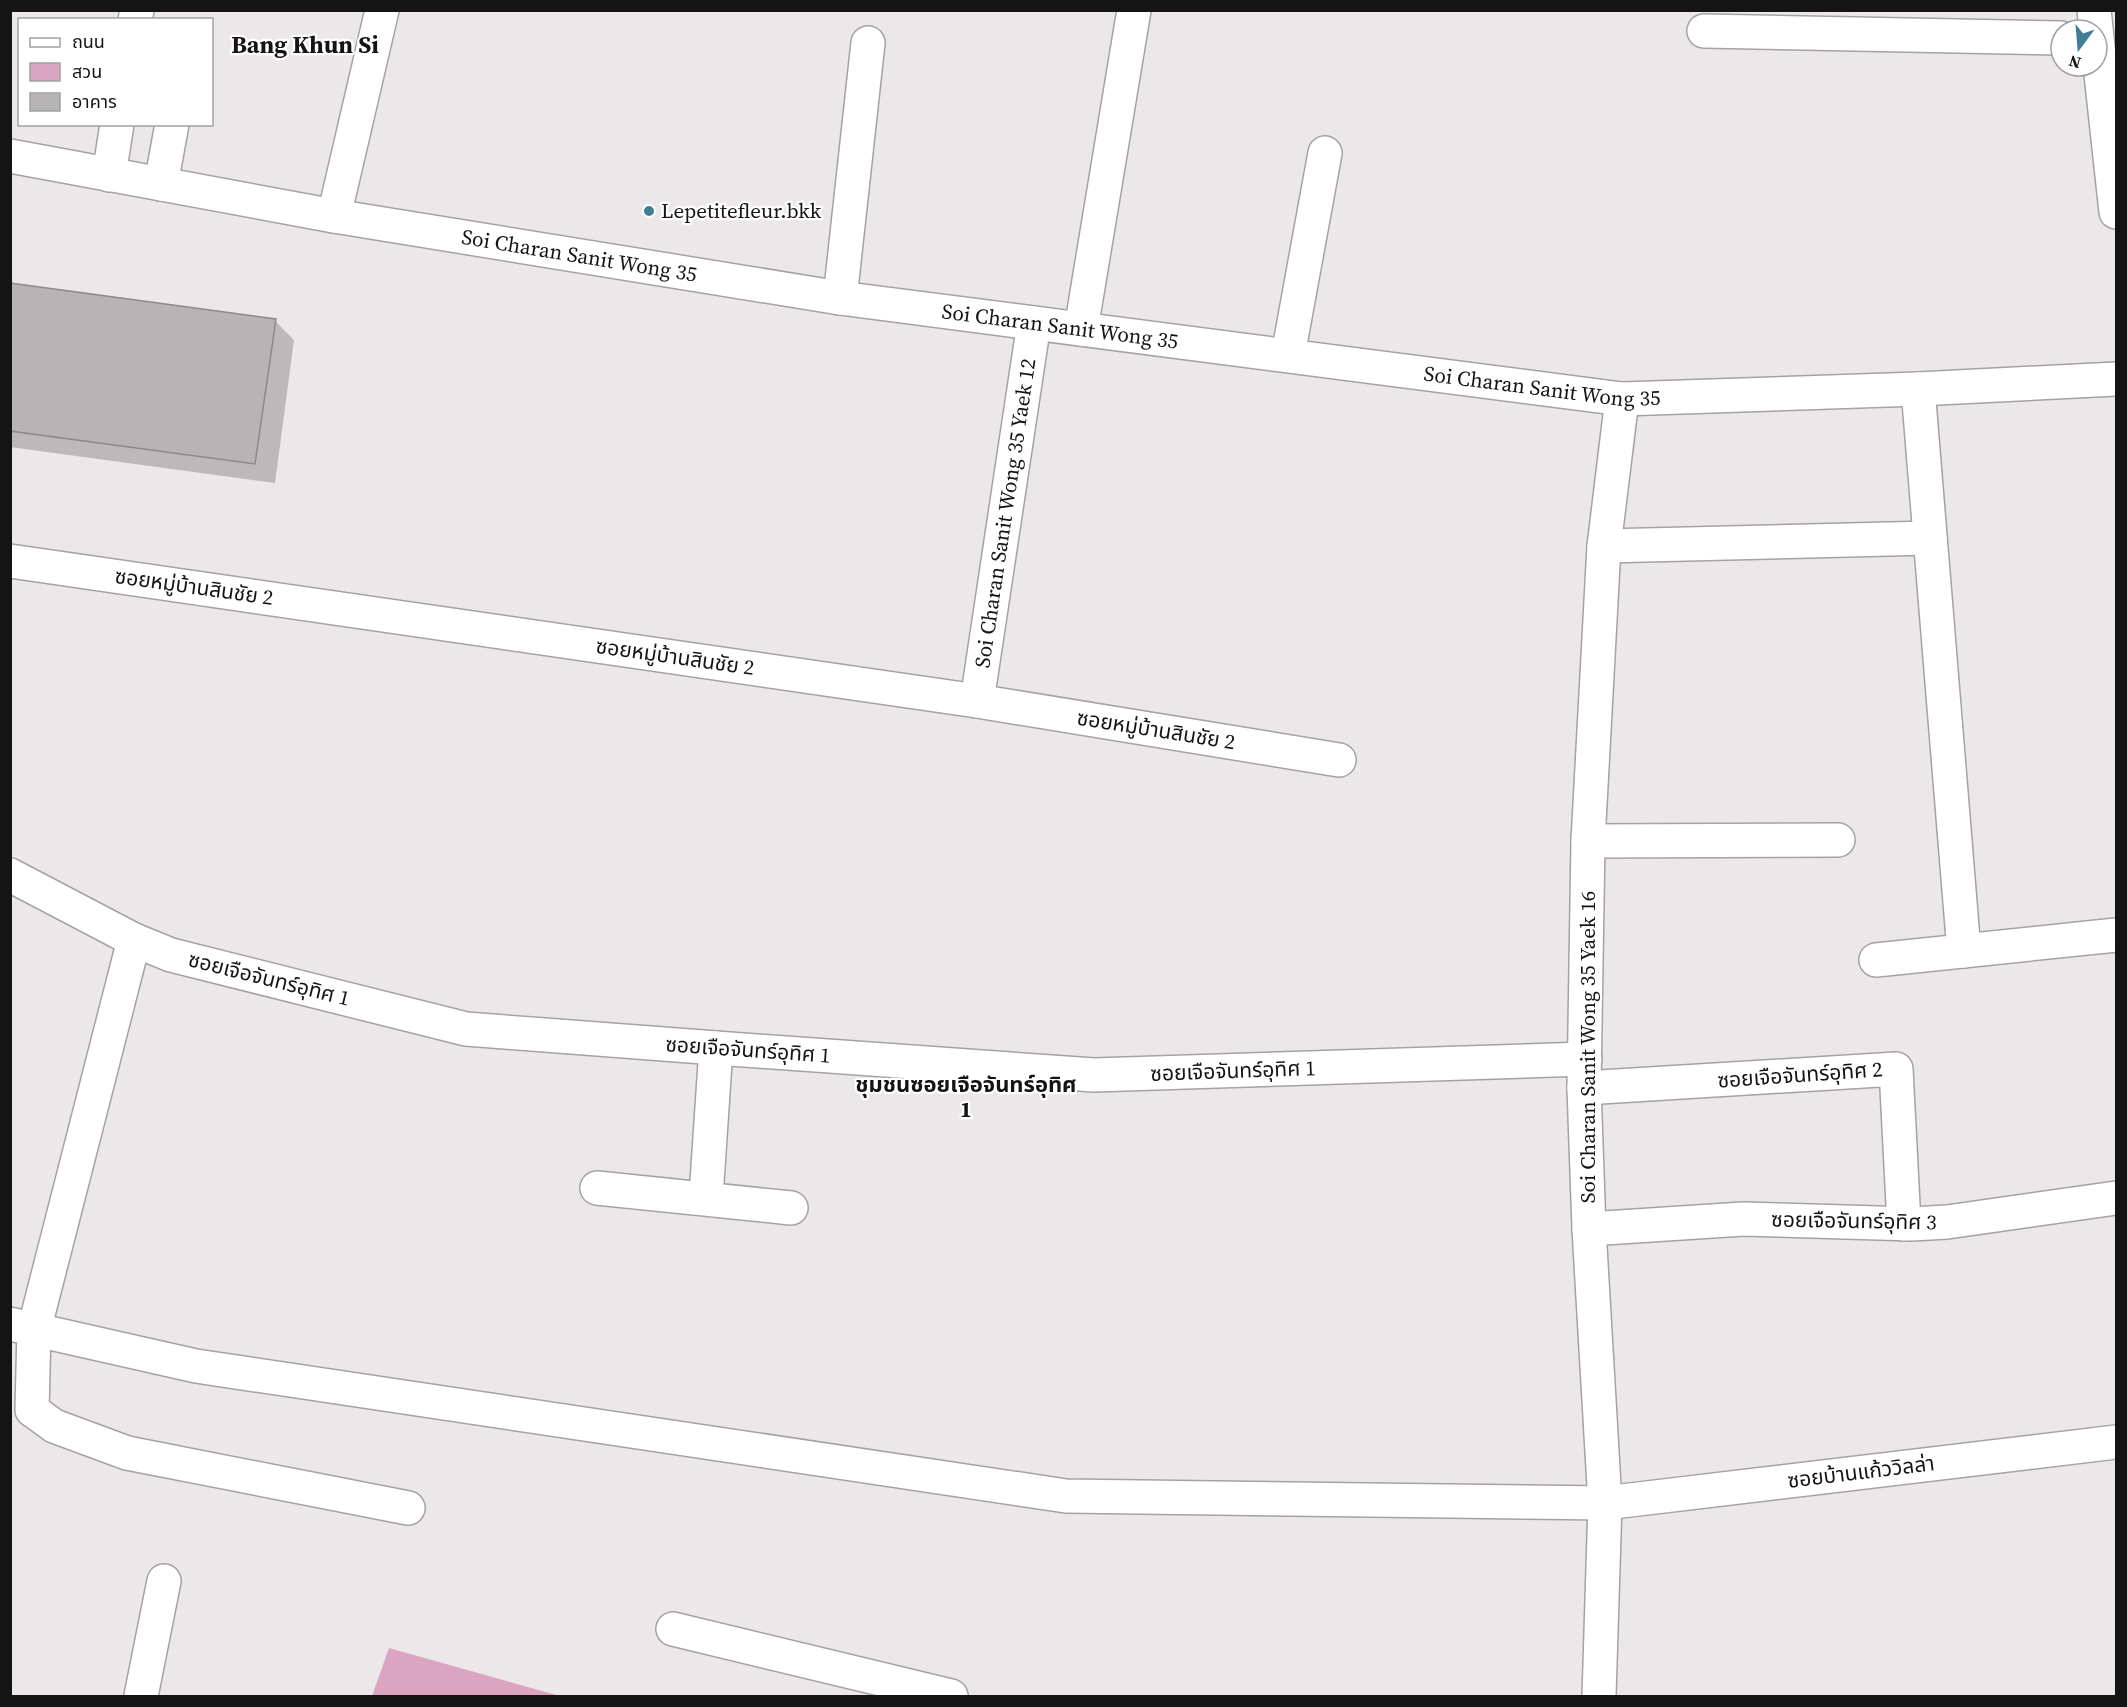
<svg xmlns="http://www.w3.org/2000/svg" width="2127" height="1707" viewBox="0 0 2127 1707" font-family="'Source Serif 4','Noto Sans Thai',serif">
<rect width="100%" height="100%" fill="#ece8ea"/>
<polygon fill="#dba4c0" points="389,1648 560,1696 372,1696"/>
<polygon fill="#0003" points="10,284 275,321 294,340 275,483 10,447"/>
<polygon fill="#b7b4b6" stroke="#8c898a" stroke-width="1.5" points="10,283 276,319 255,464 10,431"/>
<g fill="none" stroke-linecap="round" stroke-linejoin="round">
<g stroke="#a5a2a4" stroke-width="36">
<g id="minor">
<polyline points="2094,10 2116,212"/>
<polyline points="135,20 137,10"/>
<polyline points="1704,31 2061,38"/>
<polyline points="109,175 117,124"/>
<polyline points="161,184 172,124"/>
<polyline points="334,216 382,10"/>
<polyline points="840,298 868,43"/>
<polyline points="1081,329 1134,10"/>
<polyline points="1288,355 1325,153"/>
<polyline points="1918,389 1964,951"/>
<polyline points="1604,546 1930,538"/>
<polyline points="10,561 977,701 1339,760"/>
<path id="s1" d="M 977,701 L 1034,323"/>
<polyline points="1588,841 1838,840"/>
<polyline points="10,875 134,940 171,955 466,1029 716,1048 1094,1075 1585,1059"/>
<polyline points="134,940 34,1330 32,1410 54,1426 127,1453 408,1508"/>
<polyline points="1876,960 2116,935"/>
<polyline points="1584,1088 1896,1069 1904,1224"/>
<polyline points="597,1188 791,1208"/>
<polyline points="706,1197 716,1048"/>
<polyline points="1589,1229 1743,1219 1912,1224 1947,1222 2116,1198"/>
<polyline points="10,1324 196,1366 1066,1496 1605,1503 2116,1442"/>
<polyline points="673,1629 951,1696"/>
<polyline points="141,1696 164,1581"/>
<polyline points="1599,1696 1605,1503 1589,1229 1584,1088 1588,841 1604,546 1622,399"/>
</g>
</g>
<g stroke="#a5a2a4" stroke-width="36">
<g id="tertiary">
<path id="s2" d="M 10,156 L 334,216 L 840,298 L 1622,399 L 1918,389 L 2116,379"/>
</g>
</g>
<use href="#minor" stroke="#fff" stroke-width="33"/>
<use href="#tertiary" stroke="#fff" stroke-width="33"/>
</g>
<circle fill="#407e94" stroke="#fff" stroke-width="2" cx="649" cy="211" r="6"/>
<g text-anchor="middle" stroke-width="4.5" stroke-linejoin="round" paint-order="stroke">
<g font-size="21" fill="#151415" stroke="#fff" text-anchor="start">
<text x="661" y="218">Lepetitefleur.bkk</text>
</g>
<g font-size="21" fill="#151415" stroke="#fff">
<text dy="7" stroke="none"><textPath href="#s2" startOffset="578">Soi Charan Sanit Wong 35</textPath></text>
<text dy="7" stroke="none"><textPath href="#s2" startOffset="1064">Soi Charan Sanit Wong 35</textPath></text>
<text dy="7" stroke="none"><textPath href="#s2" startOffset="1550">Soi Charan Sanit Wong 35</textPath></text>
<text dy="7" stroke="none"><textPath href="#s1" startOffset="190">Soi Charan Sanit Wong 35 Yaek 12</textPath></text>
<text transform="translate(194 587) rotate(8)" y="7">ซอยหมู่บ้านสินชัย 2</text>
<text transform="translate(675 657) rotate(8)" y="7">ซอยหมู่บ้านสินชัย 2</text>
<text transform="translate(1156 730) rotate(9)" y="7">ซอยหมู่บ้านสินชัย 2</text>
<text transform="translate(269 979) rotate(14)" y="7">ซอยเจือจันทร์อุทิศ 1</text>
<text transform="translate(1588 1047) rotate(-90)" y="7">Soi Charan Sanit Wong 35 Yaek 16</text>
<text transform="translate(748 1050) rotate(4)" y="7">ซอยเจือจันทร์อุทิศ 1</text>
<text transform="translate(1233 1071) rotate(-2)" y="7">ซอยเจือจันทร์อุทิศ 1</text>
<text transform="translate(1800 1075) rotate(-4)" y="7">ซอยเจือจันทร์อุทิศ 2</text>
<text transform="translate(1854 1221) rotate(1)" y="7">ซอยเจือจันทร์อุทิศ 3</text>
<text transform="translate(1861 1472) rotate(-7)" y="7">ซอยบ้านแก้ววิลล่า</text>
</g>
<g font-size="22" font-weight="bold" fill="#151415" stroke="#fff">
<text x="966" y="1092">ชุมชนซอยเจือจันทร์อุทิศ<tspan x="966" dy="25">1</tspan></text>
</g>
<g font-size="24" font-weight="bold" fill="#151415" stroke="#fff">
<text x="305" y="53">Bang Khun Si</text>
</g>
</g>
<rect width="2127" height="1707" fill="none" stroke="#151415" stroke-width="24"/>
<rect x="18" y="18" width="195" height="108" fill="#ffffff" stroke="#a1a1a1" stroke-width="1.5"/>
<rect x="30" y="38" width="30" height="9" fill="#ffffff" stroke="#a1a1a1" stroke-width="1.5"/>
<text x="72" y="48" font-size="18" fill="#151415">ถนน</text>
<rect x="30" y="63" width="30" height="18" fill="#dba4c0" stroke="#a1a1a1" stroke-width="1.5"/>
<text x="72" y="78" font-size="18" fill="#151415">สวน</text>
<rect x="30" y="93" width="30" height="18" fill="#b7b4b6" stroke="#a1a1a1" stroke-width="1.5"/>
<text x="72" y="108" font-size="18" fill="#151415">อาคาร</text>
<g transform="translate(2079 48) rotate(196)"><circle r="28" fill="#ffffff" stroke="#a1a1a1" stroke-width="1.5"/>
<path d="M0-4.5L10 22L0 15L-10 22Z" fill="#407e94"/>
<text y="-9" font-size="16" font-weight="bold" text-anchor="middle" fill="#151415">N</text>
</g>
</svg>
